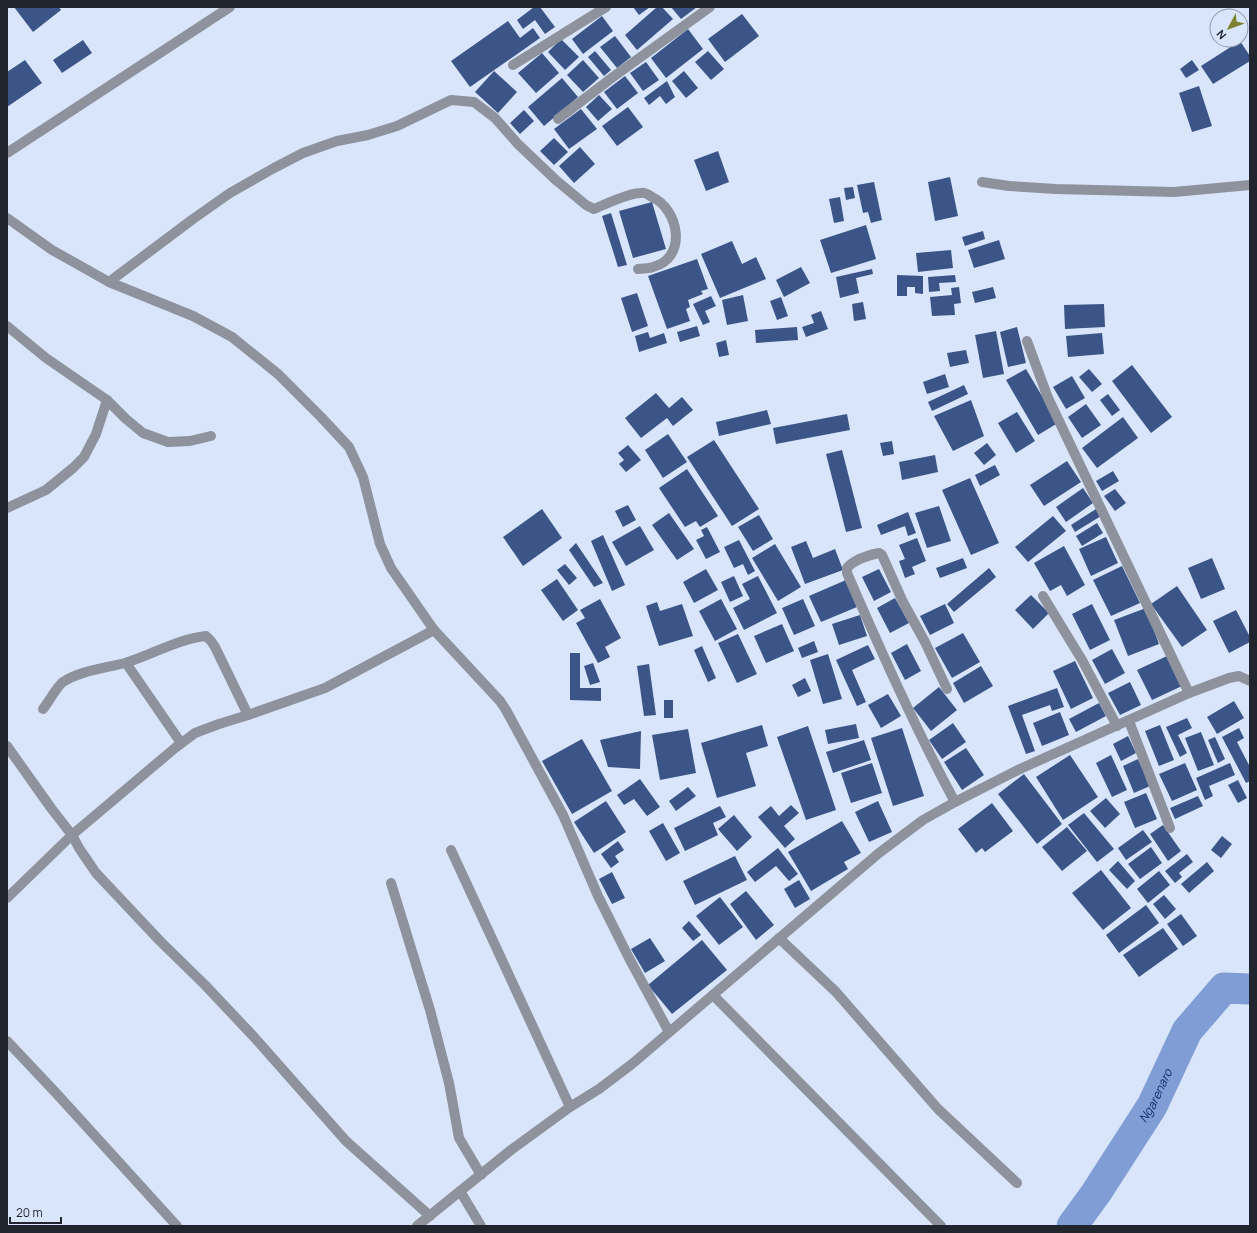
<svg xmlns="http://www.w3.org/2000/svg" width="1257" height="1233" viewBox="0 0 1257 1233" font-family="Manrope,sans-serif">
<rect width="100%" height="100%" fill="#d9e5fb"/>
<g fill="none" stroke-linecap="round" stroke-linejoin="round">
<path stroke="#809dd5" stroke-width="31" id="s1" d="M 1072,1226 L 1096,1193 L 1152,1106 L 1187,1031 L 1224,988 L 1250,989"/>
</g>
<g fill="#3b5588">
<polygon points="14,7 59,7 61,10 33,32"/>
<polygon points="534,7 540,7 555,27 545,34 535,20 523,29 517,20"/>
<polygon points="633,7 650,7 639,15"/>
<polygon points="657,7 662,7 673,19 637,50 625,35"/>
<polygon points="671,7 697,7 681,19"/>
<polygon points="742,14 759,36 725,62 708,39"/>
<polygon points="602,16 613,31 583,54 572,39"/>
<polygon points="508,21 520,38 533,28 540,38 470,87 451,61"/>
<polygon points="688,29 703,49 666,78 651,58"/>
<polygon points="615,36 631,57 617,68 600,47"/>
<polygon points="561,39 579,57 565,70 548,52"/>
<polygon points="83,40 92,53 62,73 53,60"/>
<polygon points="1240,41 1250,56 1250,61 1213,84 1201,66"/>
<polygon points="595,51 611,70 604,76 588,57"/>
<polygon points="708,51 724,69 711,80 695,62"/>
<polygon points="542,53 559,73 536,93 518,73"/>
<polygon points="25,60 42,83 7,107 7,72"/>
<polygon points="583,60 599,78 583,92 567,75"/>
<polygon points="1192,60 1199,70 1186,78 1180,69"/>
<polygon points="646,62 659,80 643,91 630,73"/>
<polygon points="494,71 517,92 498,113 475,92"/>
<polygon points="684,71 698,88 686,98 672,81"/>
<polygon points="625,76 638,93 617,109 604,92"/>
<polygon points="562,78 578,97 544,126 528,107"/>
<polygon points="667,81 675,97 666,104 660,96 649,105 644,98"/>
<polygon points="1199,86 1212,126 1192,132 1179,93"/>
<polygon points="599,95 612,109 598,121 586,107"/>
<polygon points="628,107 643,127 617,146 602,126"/>
<polygon points="581,109 597,129 569,149 554,129"/>
<polygon points="524,110 534,121 520,134 510,123"/>
<polygon points="554,138 568,152 554,165 540,151"/>
<polygon points="580,147 595,164 574,183 559,166"/>
<polygon points="718,151 729,182 706,191 694,160"/>
<polygon points="950,177 958,216 935,221 928,182"/>
<polygon points="874,182 882,220 871,223 868,212 863,213 857,185"/>
<polygon points="853,187 855,198 846,200 844,188"/>
<polygon points="840,197 844,221 834,223 829,199"/>
<polygon points="652,202 666,249 633,258 619,211"/>
<polygon points="611,213 627,265 618,267 602,216"/>
<polygon points="866,225 876,259 831,273 820,240"/>
<polygon points="983,231 985,239 965,246 962,237"/>
<polygon points="999,240 1005,259 974,268 968,250"/>
<polygon points="732,241 742,264 756,257 766,279 720,298 701,254"/>
<polygon points="951,250 953,268 918,272 916,253"/>
<polygon points="697,259 708,289 701,291 703,294 688,300 690,307 686,309 690,321 667,329 648,276"/>
<polygon points="801,267 810,283 784,297 776,280"/>
<polygon points="872,269 873,274 856,278 859,293 840,298 836,277"/>
<polygon points="897,275 923,276 923,294 915,293 915,287 907,287 907,296 897,296"/>
<polygon points="955,275 956,282 939,283 940,291 929,292 928,277"/>
<polygon points="959,287 961,303 954,304 955,315 932,316 930,297 952,295 951,288"/>
<polygon points="993,287 996,298 975,303 972,292"/>
<polygon points="637,293 648,326 632,332 621,298"/>
<polygon points="743,295 748,321 727,325 722,300"/>
<polygon points="711,296 716,306 705,311 710,322 703,325 693,304"/>
<polygon points="781,297 788,316 777,320 770,301"/>
<polygon points="863,302 866,319 854,321 852,304"/>
<polygon points="1104,304 1105,327 1065,329 1064,305"/>
<polygon points="821,311 828,329 806,337 802,327 814,323 811,315"/>
<polygon points="697,326 700,336 680,342 677,332"/>
<polygon points="797,327 798,340 756,343 755,330"/>
<polygon points="1017,327 1026,363 1008,367 1000,332"/>
<polygon points="996,331 1004,374 983,378 975,335"/>
<polygon points="648,332 650,338 664,333 667,343 639,352 635,336"/>
<polygon points="1102,333 1104,354 1068,357 1066,336"/>
<polygon points="726,340 729,355 719,357 716,343"/>
<polygon points="966,350 969,363 950,367 947,353"/>
<polygon points="1132,365 1172,417 1151,433 1112,381"/>
<polygon points="1026,369 1058,423 1038,435 1006,380"/>
<polygon points="1089,369 1102,384 1092,392 1079,377"/>
<polygon points="945,374 949,387 927,394 923,382"/>
<polygon points="1072,376 1085,398 1066,409 1053,387"/>
<polygon points="964,385 968,394 932,411 928,402"/>
<polygon points="656,393 669,408 682,397 693,410 673,426 667,418 641,438 625,418"/>
<polygon points="1108,394 1120,410 1112,416 1100,400"/>
<polygon points="971,400 984,436 953,451 934,416"/>
<polygon points="1086,404 1101,425 1082,438 1068,417"/>
<polygon points="767,410 771,424 719,436 716,422"/>
<polygon points="1017,412 1035,441 1016,453 998,423"/>
<polygon points="847,414 850,430 776,444 773,428"/>
<polygon points="1123,417 1138,438 1097,468 1082,448"/>
<polygon points="668,434 687,462 663,478 645,450"/>
<polygon points="714,440 759,509 732,526 687,457"/>
<polygon points="892,441 894,454 883,456 880,443"/>
<polygon points="987,443 996,455 984,465 974,453"/>
<polygon points="628,445 641,460 626,472 619,464 624,460 618,453"/>
<polygon points="842,450 862,528 846,532 826,454"/>
<polygon points="935,455 938,472 902,480 899,462"/>
<polygon points="1067,461 1081,482 1044,506 1030,485"/>
<polygon points="995,465 1000,475 980,486 975,475"/>
<polygon points="687,469 718,516 700,527 696,521 685,527 659,488"/>
<polygon points="1113,471 1119,481 1102,491 1096,481"/>
<polygon points="970,478 999,543 971,555 942,490"/>
<polygon points="1083,488 1093,503 1066,522 1056,507"/>
<polygon points="1115,489 1126,503 1115,511 1104,496"/>
<polygon points="628,505 636,520 623,527 615,511"/>
<polygon points="939,506 951,541 927,548 915,513"/>
<polygon points="542,509 562,538 523,566 503,537"/>
<polygon points="1096,509 1101,516 1075,532 1071,525"/>
<polygon points="908,512 916,533 908,536 905,526 881,535 877,525"/>
<polygon points="669,513 694,549 677,560 652,525"/>
<polygon points="759,515 773,539 753,551 738,527"/>
<polygon points="1053,516 1066,531 1028,562 1015,547"/>
<polygon points="1097,523 1103,533 1082,546 1076,536"/>
<polygon points="640,526 654,550 626,566 612,542"/>
<polygon points="707,527 720,552 706,559 696,540 704,536 701,530"/>
<polygon points="603,535 625,585 612,591 591,541"/>
<polygon points="1106,537 1118,563 1091,576 1079,549"/>
<polygon points="917,538 926,561 912,567 915,574 905,578 899,561 905,559 899,545"/>
<polygon points="739,540 755,571 748,575 743,564 734,568 724,547"/>
<polygon points="806,541 813,558 835,549 843,570 805,584 791,547"/>
<polygon points="576,543 603,583 594,587 569,550"/>
<polygon points="775,544 801,587 778,601 752,558"/>
<polygon points="1064,546 1085,585 1067,596 1061,585 1050,591 1034,563"/>
<polygon points="963,558 967,568 940,578 936,568"/>
<polygon points="1212,558 1225,589 1201,599 1188,568"/>
<polygon points="565,564 577,578 569,585 557,570"/>
<polygon points="1122,566 1140,603 1111,616 1093,580"/>
<polygon points="989,568 996,577 954,612 947,604"/>
<polygon points="706,569 718,590 694,603 683,582"/>
<polygon points="879,569 891,592 874,601 862,577"/>
<polygon points="734,576 743,596 730,602 721,582"/>
<polygon points="758,576 777,613 744,630 733,608 750,599 742,584"/>
<polygon points="557,579 578,610 563,621 541,590"/>
<polygon points="846,580 857,607 821,622 809,596"/>
<polygon points="1177,586 1207,630 1182,647 1151,604"/>
<polygon points="1031,595 1049,613 1033,629 1015,610"/>
<polygon points="895,598 909,623 890,633 877,608"/>
<polygon points="600,599 621,638 605,647 610,657 598,663 576,623 585,618 580,610"/>
<polygon points="721,599 737,629 715,641 699,611"/>
<polygon points="803,599 815,626 794,635 782,608"/>
<polygon points="657,602 660,611 682,604 693,636 659,646 646,606"/>
<polygon points="945,604 954,623 930,635 920,616"/>
<polygon points="1092,604 1110,640 1090,650 1072,614"/>
<polygon points="1146,608 1159,644 1128,656 1114,620"/>
<polygon points="1236,610 1250,637 1250,642 1229,653 1213,621"/>
<polygon points="860,615 867,636 839,645 832,624"/>
<polygon points="782,624 794,651 766,663 754,636"/>
<polygon points="963,633 980,662 952,678 935,648"/>
<polygon points="738,634 757,674 737,683 718,643"/>
<polygon points="814,641 818,652 802,658 798,648"/>
<polygon points="907,644 921,671 905,680 891,653"/>
<polygon points="868,645 875,659 852,670 866,702 857,706 836,660"/>
<polygon points="702,646 716,678 708,682 694,650"/>
<polygon points="1112,649 1125,673 1105,684 1092,660"/>
<polygon points="570,653 580,653 580,688 601,688 601,701 570,700"/>
<polygon points="828,654 842,699 823,704 810,660"/>
<polygon points="1167,656 1182,686 1152,700 1137,670"/>
<polygon points="1075,661 1093,698 1071,709 1053,671"/>
<polygon points="593,663 600,682 590,685 584,666"/>
<polygon points="649,664 656,715 644,716 637,666"/>
<polygon points="981,666 993,686 964,703 953,683"/>
<polygon points="805,678 811,691 798,697 792,685"/>
<polygon points="1130,682 1141,705 1120,715 1108,693"/>
<polygon points="939,687 957,710 931,731 913,708"/>
<polygon points="1057,688 1064,707 1052,711 1050,705 1022,715 1035,751 1026,754 1008,706"/>
<polygon points="888,694 901,716 881,728 868,705"/>
<rect x="664" y="700" width="9" height="18"/>
<polygon points="1234,701 1244,718 1217,734 1207,717"/>
<polygon points="1099,703 1106,716 1076,732 1069,719"/>
<polygon points="1060,712 1069,735 1042,746 1033,723"/>
<polygon points="1187,718 1192,728 1178,735 1187,753 1180,757 1166,727"/>
<polygon points="953,723 966,742 942,759 929,740"/>
<polygon points="856,724 859,738 828,744 825,730"/>
<polygon points="762,725 768,746 746,753 756,786 717,798 701,743"/>
<polygon points="1160,725 1174,760 1159,766 1145,731"/>
<polygon points="808,726 836,810 806,820 777,737"/>
<polygon points="902,728 924,796 893,806 871,738"/>
<polygon points="1239,728 1244,738 1237,742 1250,767 1250,781 1246,783 1222,737"/>
<polygon points="688,729 696,773 660,780 652,735"/>
<polygon points="641,731 640,769 608,767 600,740"/>
<polygon points="1201,732 1214,765 1198,771 1185,738"/>
<polygon points="1128,736 1136,753 1121,761 1113,744"/>
<polygon points="1215,737 1225,759 1218,763 1208,740"/>
<polygon points="582,739 612,791 572,814 542,761"/>
<polygon points="864,740 871,760 833,773 826,752"/>
<polygon points="966,748 984,775 962,790 944,762"/>
<polygon points="1070,755 1098,797 1063,820 1036,777"/>
<polygon points="1111,755 1127,790 1112,797 1096,763"/>
<polygon points="1138,759 1150,786 1134,793 1123,766"/>
<polygon points="872,763 882,793 851,803 841,773"/>
<polygon points="1185,763 1197,790 1172,801 1159,774"/>
<polygon points="1230,763 1235,775 1209,786 1213,796 1205,800 1196,778"/>
<polygon points="1024,774 1062,824 1037,844 998,794"/>
<polygon points="640,779 660,807 647,816 634,799 624,805 617,795"/>
<polygon points="1238,780 1247,798 1238,803 1228,785"/>
<polygon points="688,787 696,796 676,811 669,801"/>
<polygon points="1146,793 1157,819 1135,828 1124,802"/>
<polygon points="1198,796 1203,806 1175,819 1170,808"/>
<polygon points="1106,798 1120,814 1105,828 1090,811"/>
<polygon points="606,801 626,832 594,853 574,822"/>
<polygon points="878,801 892,832 869,842 855,812"/>
<polygon points="992,803 1013,831 985,852 982,848 976,853 958,829"/>
<polygon points="791,805 799,813 784,826 795,839 785,848 758,817 771,806 779,816"/>
<polygon points="720,806 726,817 713,823 718,835 685,851 674,828"/>
<polygon points="1084,813 1114,849 1097,862 1068,825"/>
<polygon points="734,815 752,837 737,851 718,829"/>
<polygon points="842,821 861,853 844,862 848,869 811,891 788,852"/>
<polygon points="663,823 680,853 666,861 649,831"/>
<polygon points="1163,825 1181,851 1168,861 1150,834"/>
<polygon points="1067,827 1087,851 1062,871 1042,847"/>
<polygon points="1143,830 1152,842 1126,860 1118,848"/>
<polygon points="1222,836 1232,844 1221,858 1211,850"/>
<polygon points="618,841 624,850 615,856 619,862 611,868 601,854"/>
<polygon points="1151,847 1162,863 1140,879 1128,864"/>
<polygon points="778,848 798,874 789,881 776,866 755,882 747,872"/>
<polygon points="1187,854 1193,862 1179,873 1182,877 1175,883 1165,871"/>
<polygon points="735,856 747,880 695,905 683,881"/>
<polygon points="1118,861 1135,881 1127,889 1109,870"/>
<polygon points="1207,862 1214,871 1189,893 1181,884"/>
<polygon points="1101,870 1131,908 1103,930 1072,893"/>
<polygon points="1159,871 1170,885 1148,903 1137,889"/>
<polygon points="612,872 625,898 612,904 599,879"/>
<polygon points="799,880 810,899 795,908 784,889"/>
<polygon points="746,891 774,925 756,940 730,904"/>
<polygon points="1164,895 1176,909 1165,919 1153,904"/>
<polygon points="720,897 743,927 719,945 696,916"/>
<polygon points="1146,905 1159,923 1119,953 1106,935"/>
<polygon points="1181,914 1197,936 1183,946 1167,924"/>
<polygon points="689,921 701,935 693,941 682,928"/>
<polygon points="1163,928 1178,949 1139,977 1123,955"/>
<polygon points="650,938 665,961 645,973 631,949"/>
<polygon points="702,940 727,970 672,1014 648,985"/>
</g>
<g fill="none" stroke-linecap="round" stroke-linejoin="round">
<g stroke="#8e929c" stroke-width="10">
<polyline points="513,65 606,7"/>
<polyline points="558,119 613,77 710,7"/>
<polyline points="7,153 230,7"/>
<polyline points="982,182 1009,186 1056,189 1174,192 1250,185"/>
<polyline points="7,218 52,250 109,282 193,316 232,337 278,374 321,417 349,447 363,477 380,544 391,568 434,630 500,701 506,710 563,815 598,896 629,958 669,1032"/>
<path d="M 109,282 L 193,219 L 230,193 L 274,168 L 303,153 L 337,141 L 368,135 L 397,126 L 451,100 L 474,102 L 495,118 L 517,143 L 557,181 L 586,205 L 594,209 C 606,204 628,193 641,193 C 644,192 649,195 652,197 C 679,209 688,258 653,267 C 649,269 643,268 638,269"/>
<polyline points="7,326 46,358 107,400 126,419 143,433 168,442 190,441 211,436"/>
<polyline points="1027,341 1048,398 1189,693"/>
<polyline points="7,508 46,490 73,468 84,457 96,434 107,400"/>
<polyline points="1043,596 1082,660 1117,726"/>
<polyline points="126,663 181,743"/>
<path d="M 947,689 L 925,642 L 903,602 L 882,555 L 879,553 C 869,555 854,560 847,568 L 847,573 C 881,651 915,728 955,802"/>
<path d="M 43,709 C 48,703 58,685 63,682 C 79,671 106,668 125,663 C 152,655 177,639 206,636 L 211,641 L 215,647 L 248,715"/>
<polyline points="1129,721 1170,828"/>
<polyline points="7,746 51,808 72,835 79,848 96,873 160,941 205,985 254,1037 346,1141 430,1216"/>
<polyline points="451,850 570,1107"/>
<polyline points="391,883 430,1010 449,1083 459,1138 481,1175"/>
<polyline points="7,898 72,835 175,748 195,733 219,724 248,715 325,688 434,630"/>
<polyline points="779,938 836,992 938,1109 1017,1183"/>
<polyline points="713,995 941,1226"/>
<polyline points="7,1041 56,1093 177,1226"/>
<polyline points="460,1191 481,1226"/>
<polyline points="417,1226 511,1150 570,1107 599,1089 632,1064 879,853 923,820 955,802 1020,769 1189,693 1229,678 1239,676 1250,681"/>
</g>
</g>
<g text-anchor="middle" stroke-width="4" stroke-linejoin="round" paint-order="stroke">
<g font-size="12" font-style="italic" fill="#102d6f" stroke="#d9e5fb">
<text dy="4" stroke="none"><textPath href="#s1" startOffset="155">Ngarenaro</textPath></text>
</g>
</g>
<rect width="1257" height="1233" fill="none" stroke="#21262e" stroke-width="16"/>
<g transform="translate(1229 28) rotate(229)"><circle r="19" fill="#d9e5fb" stroke="#8f99a9"/>
<path d="M0-3L7 15L0 10L-7 15Z" fill="#7c822d"/>
<text y="-6" font-size="11" font-weight="bold" text-anchor="middle" fill="#21262e">N</text>
</g>
<path d="M10 1217v6h51v-6" fill="none" stroke="#21262e" stroke-width="2"/>
<text x="16" y="1217" font-size="12" fill="#21262e" stroke="#d9e5fb" stroke-width="3" paint-order="stroke">20 m</text>
</svg>
